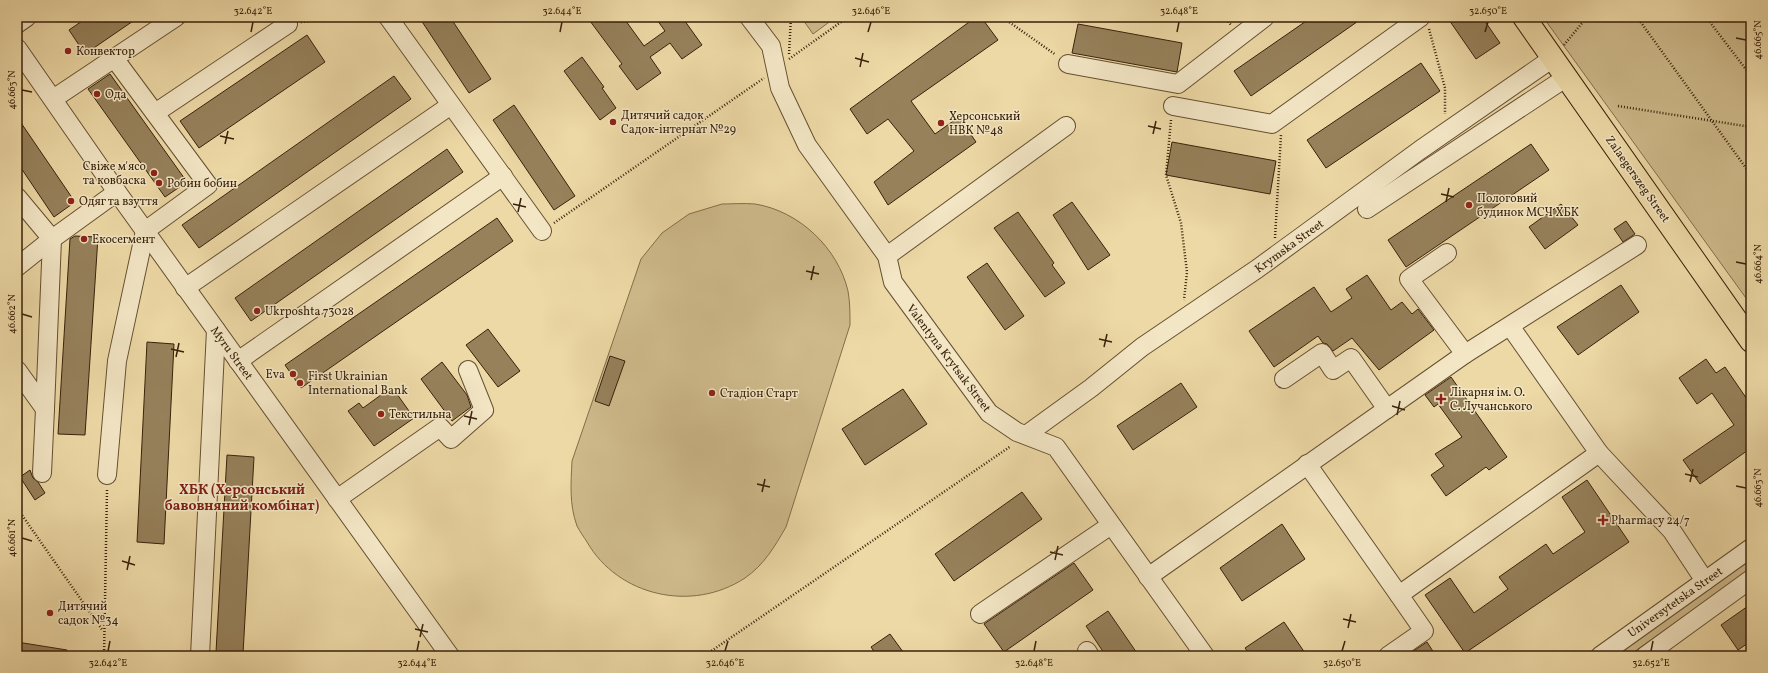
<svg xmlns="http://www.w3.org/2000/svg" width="1768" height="673" viewBox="0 0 1768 673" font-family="Vollkorn,serif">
<rect width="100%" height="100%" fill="#edd9a6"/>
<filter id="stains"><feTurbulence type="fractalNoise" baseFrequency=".005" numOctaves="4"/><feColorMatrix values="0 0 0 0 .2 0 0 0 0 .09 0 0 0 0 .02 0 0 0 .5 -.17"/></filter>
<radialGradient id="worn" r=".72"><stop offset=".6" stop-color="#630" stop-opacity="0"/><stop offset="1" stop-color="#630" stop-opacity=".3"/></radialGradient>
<g fill="#ceba8b" stroke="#836e4a">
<polygon points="801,17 836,17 813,34"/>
<polygon points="1543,17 1751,17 1751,305"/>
<path d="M 722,204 C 732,204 744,203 755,204 C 799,211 838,248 848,291 C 850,302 850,314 850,325 L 786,527 C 775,546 764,565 745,578 C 692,613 618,596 587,542 C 584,537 580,532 577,526 C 569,504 571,483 572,461 L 641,259 L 662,233 L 689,214 Z"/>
<polygon points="1751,557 1751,569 1628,656 1612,656"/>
</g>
<g fill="#96815b" stroke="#38210a">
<polygon points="88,17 139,17 85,54 69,30"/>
<polygon points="419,17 450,17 491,79 469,93"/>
<polygon points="596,17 623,17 644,46 665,31 655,17 682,17 702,45 682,59 670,43 650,57 661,73 637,90 619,66 622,64 590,21"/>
<polygon points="976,17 981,17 998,40 911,101 935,134 959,117 976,142 888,205 874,182 914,151 888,119 867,134 850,109"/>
<polygon points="1312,17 1364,17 1251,96 1234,71"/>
<polygon points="1447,17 1482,17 1500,43 1476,59"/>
<polygon points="1078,24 1182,43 1177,72 1072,53"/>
<polygon points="307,35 325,62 199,148 180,121"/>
<polygon points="582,57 604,87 602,88 616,108 600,120 564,71"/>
<polygon points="1421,63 1440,91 1326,168 1307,140"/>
<polygon points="110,74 187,182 165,197 88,89"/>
<polygon points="394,76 411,99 199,248 182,225"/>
<polygon points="514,105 575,196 554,210 493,120"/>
<polygon points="17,117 75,202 54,217 17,162"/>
<polygon points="1172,142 1276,161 1270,194 1166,175"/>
<polygon points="1531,144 1549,170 1406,267 1388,240"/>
<polygon points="447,149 463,172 251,321 235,298"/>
<polygon points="1072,202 1110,255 1088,270 1053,215"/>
<polygon points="1561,204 1578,225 1545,249 1529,227"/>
<polygon points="1018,212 1054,263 1052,265 1065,283 1045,297 994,228"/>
<polygon points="497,218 513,241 301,388 285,365"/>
<polygon points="1626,221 1635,234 1623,242 1614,229"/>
<polygon points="75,236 98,237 85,435 58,434 70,239"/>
<polygon points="987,263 1024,316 1005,330 967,277"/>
<polygon points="1367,275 1391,310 1402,302 1412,314 1418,309 1434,330 1379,370 1352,338 1333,351 1327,344 1323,343 1318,336 1274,367 1249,331 1314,287 1331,312 1352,298 1346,289"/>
<polygon points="1621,285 1639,312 1578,355 1557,327"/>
<polygon points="488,329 520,371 498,387 466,345"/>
<polygon points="147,342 174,344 164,544 137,542"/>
<polygon points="610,356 625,361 609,406 595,401"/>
<polygon points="1706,359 1716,373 1725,367 1751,405 1751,448 1700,484 1683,460 1734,425 1712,393 1697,404 1679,378"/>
<polygon points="442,362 467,395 471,407 452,421 421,379"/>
<polygon points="1451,377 1507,457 1489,470 1486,467 1446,496 1431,475 1444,466 1435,454 1462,437 1438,404 1434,407 1425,395"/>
<polygon points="1181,383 1197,407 1133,450 1117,426"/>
<polygon points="392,387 414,418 374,446 348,411 359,403 363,408"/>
<polygon points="903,389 927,424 865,465 842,429"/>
<polygon points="227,455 254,457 243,654 216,652"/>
<polygon points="30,470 33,478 38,482 45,493 35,500 20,477"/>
<polygon points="1587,480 1629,542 1465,653 1425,595 1450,578 1474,613 1508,589 1499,577 1546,544 1553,554 1585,532 1562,497"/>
<polygon points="1022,492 1042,519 954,581 935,554"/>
<polygon points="1282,524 1305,559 1242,601 1220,568"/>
<polygon points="1074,563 1093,590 1004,652 984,624"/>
<polygon points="1751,604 1751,641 1738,650 1721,625"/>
<polygon points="1108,611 1139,656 1106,656 1086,626"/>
<polygon points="1284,622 1307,656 1251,656 1245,648"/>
<polygon points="890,634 906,656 877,656 871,647"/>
<polygon points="17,642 67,650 67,656 17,656"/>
<polygon points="1427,642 1436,656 1406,656"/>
</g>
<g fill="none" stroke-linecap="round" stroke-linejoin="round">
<g stroke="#654f31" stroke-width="20">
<g id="minor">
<polyline points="388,17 542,231"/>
<polyline points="749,17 771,46 780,88 807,145 887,256 893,282 989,413 1017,432 1056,447 1205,656"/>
<polyline points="17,24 27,17"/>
<polyline points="17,48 117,192 450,656"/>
<polyline points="1068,64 1178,84 1265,17"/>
<polyline points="53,99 176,17"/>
<polyline points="1173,106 1272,124 1421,17"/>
<polyline points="155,113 288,24"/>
<polyline points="17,197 52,239 117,192"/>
<polyline points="1367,209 1567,77"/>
<polyline points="1447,253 1409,279 1465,354"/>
<polyline points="887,256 1066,126"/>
<polyline points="17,267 52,239"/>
<polyline points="185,288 451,105"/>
<polyline points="238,361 503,176"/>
<polyline points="17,370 45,409 52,239"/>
<polyline points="1284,379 1322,353 1333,370 1351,358 1387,409"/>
<polyline points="1026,435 1091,388 1142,347 1257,269 1420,150 1553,58"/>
<polyline points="1599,453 1672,531 1705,581"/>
<polyline points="1307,464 1399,595 1599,453 1510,326"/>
<polyline points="42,473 45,409"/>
<polyline points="107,475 117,361 145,231 208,185 114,58"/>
<polyline points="337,499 440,427 451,439 484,410 468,370"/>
<polyline points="1148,577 1465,354 1637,245"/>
<polyline points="980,614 1111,525"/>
<polyline points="1087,651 1090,656"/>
<polyline points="200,656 216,330"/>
<polyline points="1388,656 1424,631 1399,595"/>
<polyline points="1600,656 1751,548"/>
<polyline points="1645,656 1751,579"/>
</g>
</g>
<g stroke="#38210a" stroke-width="24">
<polyline id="major" points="1524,17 1751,341"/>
</g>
<g stroke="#38210a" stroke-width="2.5" stroke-dasharray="1 2" stroke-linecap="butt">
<polyline points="1002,17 1056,55"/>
<polyline points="1224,17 1231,25"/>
<polyline points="1637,17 1751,175"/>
<polyline points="1706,17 1751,76"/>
<polyline points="301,22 344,17"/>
<polyline points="1429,29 1445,88 1445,114"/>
<polyline points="1564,45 1587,17"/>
<polyline points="789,54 791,17"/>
<polyline points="789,59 848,17"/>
<polyline points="1618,106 1751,127"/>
<polyline points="1171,120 1166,175 1181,223 1187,272 1184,300"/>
<polyline points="554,223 764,78"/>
<polyline points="1275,238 1281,135"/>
<polyline points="17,508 103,631"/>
<polyline points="104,656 107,490"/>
<polyline points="704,656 1011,446"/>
</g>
<use href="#minor" stroke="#f3e6c5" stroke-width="18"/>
<use href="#major" stroke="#edd9a6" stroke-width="22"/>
</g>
<path fill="none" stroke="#38210a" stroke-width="1.5" d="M 251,32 L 253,22M 560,32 L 562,22M 868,32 L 871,22M 1177,32 L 1179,22M 1485,32 L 1488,22M 1736,38 L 1746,40M 855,58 L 869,62M 860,67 L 863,53M 22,90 L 32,92M 1148,126 L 1161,129M 1153,134 L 1156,121M 220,136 L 234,139M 225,144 L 228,131M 1441,194 L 1454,197M 1446,202 L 1449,188M 513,204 L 526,207M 518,212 L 521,198M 1736,262 L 1746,264M 806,271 L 819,274M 811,280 L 814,266M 22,314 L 32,317M 1099,339 L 1112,342M 1104,347 L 1107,334M 171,349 L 184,352M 176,357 L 179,343M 1392,406 L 1405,410M 1397,415 L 1400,401M 464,416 L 477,419M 469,425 L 472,411M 1685,474 L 1698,477M 1690,482 L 1693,469M 757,484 L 770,487M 1736,486 L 1746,488M 762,492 L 765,479M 22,538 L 32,541M 1050,552 L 1063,555M 1055,560 L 1058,546M 122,561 L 135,565M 127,570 L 130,556M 1343,619 L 1356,622M 1348,628 L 1351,614M 415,629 L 428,632M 420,637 L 423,624M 108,651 L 110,641M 417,651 L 419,641M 725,651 L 728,641M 1034,651 L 1036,641M 1342,651 L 1345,641M 1651,651 L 1653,641"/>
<g fill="#8f2418" stroke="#f3e6c5" stroke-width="1.5">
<circle cx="68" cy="51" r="4"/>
<circle cx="97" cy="94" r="4"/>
<circle cx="613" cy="122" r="4"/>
<circle cx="941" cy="123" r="4"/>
<circle cx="154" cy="173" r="4"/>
<circle cx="159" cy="183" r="4"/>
<circle cx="71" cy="201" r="4"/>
<circle cx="1469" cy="205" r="4"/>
<circle cx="84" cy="239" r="4"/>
<circle cx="257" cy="311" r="4"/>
<circle cx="293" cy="374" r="4"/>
<circle cx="300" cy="383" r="4"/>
<circle cx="712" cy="393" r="4"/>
<path d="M1439 393h4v4h4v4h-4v4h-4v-4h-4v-4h4z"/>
<circle cx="381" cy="414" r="4"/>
<path d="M1601 514h4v4h4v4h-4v4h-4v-4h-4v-4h4z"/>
<circle cx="50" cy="613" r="4"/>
</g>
<g text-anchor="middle" stroke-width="3" stroke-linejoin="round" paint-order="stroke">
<g font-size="12" fill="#38210a" stroke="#f3e6c5" text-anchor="start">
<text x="76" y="55">Конвектор</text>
<text x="105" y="98">Ода</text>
<text x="621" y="119">Дитячий садок<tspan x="621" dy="14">Садок-інтернат №29</tspan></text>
<text x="949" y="120">Херсонський<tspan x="949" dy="14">НВК №48</tspan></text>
<text x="146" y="170" text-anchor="end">Свіже м'ясо<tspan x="146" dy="14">та ковбаска</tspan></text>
<text x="167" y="187">Робин бобин</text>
<text x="1477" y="202">Пологовий<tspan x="1477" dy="14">будинок МСЧ ХБК</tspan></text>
<text x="79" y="205">Одяг та взуття</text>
<text x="92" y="243">Екосегмент</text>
<text x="265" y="315">Ukrposhta 73028</text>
<text x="285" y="378" text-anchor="end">Eva</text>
<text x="308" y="380">First Ukrainian<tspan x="308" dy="14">International Bank</tspan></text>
<text x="1450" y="396">Лікарня ім. О.<tspan x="1450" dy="14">С. Лучанського</tspan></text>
<text x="720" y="397">Стадіон Старт</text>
<text x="389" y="418">Текстильна</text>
<text x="1611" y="524">Pharmacy 24/7</text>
<text x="58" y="610">Дитячий<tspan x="58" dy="14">садок №34</tspan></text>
</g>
<g font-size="12" fill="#38210a" stroke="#f3e6c5">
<text transform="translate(1638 179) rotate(55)" y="4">Zalaegerszeg Street</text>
<text transform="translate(1289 246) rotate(-36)" y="4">Krymska Street</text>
<text transform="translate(232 353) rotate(54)" y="4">Myru Street</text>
<text transform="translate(949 358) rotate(53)" y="4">Valentyna Krytsak Street</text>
<text transform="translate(1675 602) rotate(-35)" y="4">Universytetska Street</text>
</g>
<g font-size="14" font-weight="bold" fill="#7a1f14" stroke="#f3e6c5">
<text x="242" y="494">ХБК (Херсонський<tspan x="242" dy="16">бавовняний комбінат)</tspan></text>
</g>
</g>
<rect width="1768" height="673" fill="none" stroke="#edd9a6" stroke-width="44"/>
<rect x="22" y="22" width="1724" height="629" fill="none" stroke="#38210a" stroke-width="1.5"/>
<g font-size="10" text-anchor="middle" fill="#38210a">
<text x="253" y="14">32.642°E</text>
<text x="562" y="14">32.644°E</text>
<text x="871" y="14">32.646°E</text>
<text x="1179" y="14">32.648°E</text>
<text x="1488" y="14">32.650°E</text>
<text transform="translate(1757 40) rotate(-90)" y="4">46.665°N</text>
<text transform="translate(11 90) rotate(-90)" y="4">46.663°N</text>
<text transform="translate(1757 264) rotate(-90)" y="4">46.664°N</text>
<text transform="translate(11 314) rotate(-90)" y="4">46.662°N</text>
<text transform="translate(1757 488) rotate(-90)" y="4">46.663°N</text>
<text transform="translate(11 538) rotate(-90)" y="4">46.661°N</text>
<text x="108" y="666">32.642°E</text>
<text x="417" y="666">32.644°E</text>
<text x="725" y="666">32.646°E</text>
<text x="1034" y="666">32.648°E</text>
<text x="1342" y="666">32.650°E</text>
<text x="1651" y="666">32.652°E</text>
</g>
<rect width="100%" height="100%" filter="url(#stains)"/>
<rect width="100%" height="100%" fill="url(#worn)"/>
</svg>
